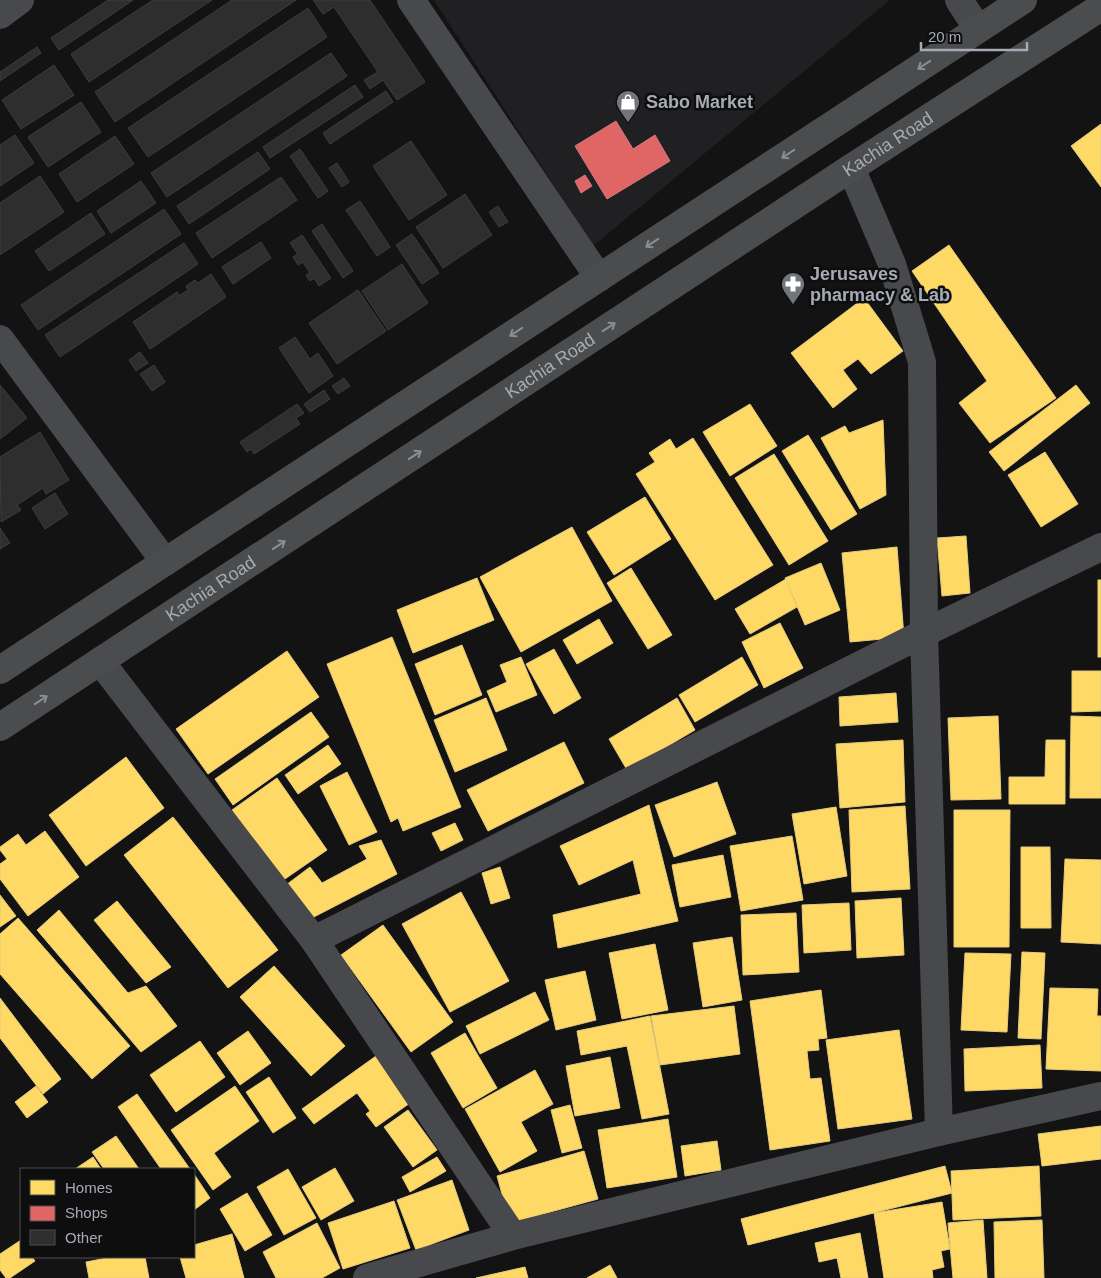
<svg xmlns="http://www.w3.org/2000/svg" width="1101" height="1278" viewBox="0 0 1101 1278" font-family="Arial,sans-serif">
<rect width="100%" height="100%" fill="#131314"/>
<polygon fill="#202022" points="434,0 890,0 593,246"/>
<g fill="#ffd966" stroke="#e4cb7d">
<polygon points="1101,124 1101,187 1071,146"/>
<polygon points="949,245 1056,398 990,443 959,403 987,381 912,271"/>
<polygon points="864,298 903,351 871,374 858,359 843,370 857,389 833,408 791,353"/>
<polygon points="1076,385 1090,403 1004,471 989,452"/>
<polygon points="750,404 777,446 730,476 703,432"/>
<polygon points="883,420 886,495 860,509 821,438 845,426 849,433"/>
<polygon points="808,435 857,514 831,530 782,451"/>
<polygon points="693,438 773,565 715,600 636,474 655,462 649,453 670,439 676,449"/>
<polygon points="1045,452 1078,504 1041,527 1008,475"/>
<polygon points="774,454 828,541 789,565 735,478"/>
<polygon points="645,497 671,539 614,575 587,532"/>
<polygon points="572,527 612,601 521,652 480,577"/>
<polygon points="966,536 970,593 942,596 937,538"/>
<polygon points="897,547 904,637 850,642 842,553"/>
<polygon points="821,563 840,610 805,625 785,578"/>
<polygon points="631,568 672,635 648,649 607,583"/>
<polygon points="477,578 494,620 413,653 397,610"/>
<polygon points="786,579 797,607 750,634 735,609"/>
<rect x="1098" y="580" width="3" height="77"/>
<polygon points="599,619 613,643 577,664 563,640"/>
<polygon points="780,623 803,668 764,688 742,642"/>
<polygon points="392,637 461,807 403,831 398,818 391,822 327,664"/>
<polygon points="462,645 482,695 435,715 415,664"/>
<polygon points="554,649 581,698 554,714 526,664"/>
<polygon points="287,651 319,697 208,774 176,729"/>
<polygon points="521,657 537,695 496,712 487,691 507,682 500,665"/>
<polygon points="742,657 758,685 695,722 679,695"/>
<polygon points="1072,671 1101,671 1101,711 1072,712"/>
<polygon points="896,693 898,722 840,726 839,697"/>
<polygon points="486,698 507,750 455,772 434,720"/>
<polygon points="677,698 695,730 627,770 609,739"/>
<polygon points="311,712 329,737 233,805 215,779"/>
<polygon points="998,716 1001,799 951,800 948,718"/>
<polygon points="1071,716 1101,717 1101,798 1070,798"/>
<polygon points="903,740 905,802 840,808 836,744"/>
<polygon points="1046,740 1065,740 1065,804 1009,804 1009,777 1045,777"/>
<polygon points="564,742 584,783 488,831 467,790"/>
<polygon points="328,745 341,764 298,794 285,775"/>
<polygon points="126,757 164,808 86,866 49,815"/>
<polygon points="347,772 377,832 349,845 320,786"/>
<polygon points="277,778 327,850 282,881 232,810"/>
<polygon points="717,782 736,834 674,857 655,805"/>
<polygon points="649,805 678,921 558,948 553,915 641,894 633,860 579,885 560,846"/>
<polygon points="905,806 910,889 852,892 849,810"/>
<polygon points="836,807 847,876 804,884 792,814"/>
<polygon points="954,810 1010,810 1009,947 954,947"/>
<polygon points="173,817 278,950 228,988 124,855"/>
<polygon points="455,823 463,840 441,851 432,833"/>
<polygon points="45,831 79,877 28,916 0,879 0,864 7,859 0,850 0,847 18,834 26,845"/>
<polygon points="792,836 803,900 741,911 730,846"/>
<polygon points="381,840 397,874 310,919 286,885 310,867 322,883 367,859 359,846"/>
<polygon points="1021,847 1050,847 1051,928 1021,928"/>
<polygon points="723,855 731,897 680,907 672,865"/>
<polygon points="1065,859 1101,860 1101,944 1061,942"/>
<polygon points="500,867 510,898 491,904 482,873"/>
<polygon points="461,892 509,981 450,1012 402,924"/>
<polygon points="0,895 16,916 0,927"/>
<polygon points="901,898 904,955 857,958 855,901"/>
<polygon points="117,901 171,967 146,983 94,920"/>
<polygon points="849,903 851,950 804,953 802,905"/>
<polygon points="59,910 128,993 146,986 177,1026 141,1052 37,930"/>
<polygon points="796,913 799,972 743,975 741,915"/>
<polygon points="18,918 130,1046 92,1079 0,974 0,934"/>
<polygon points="383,925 453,1022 411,1052 341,955"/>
<polygon points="732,937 742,1000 703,1007 693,943"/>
<polygon points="655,944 668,1010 622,1019 609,953"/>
<polygon points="1022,952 1045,953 1041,1039 1018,1038"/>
<polygon points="965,953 1011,954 1007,1032 961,1030"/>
<polygon points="274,966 345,1046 311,1076 240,997"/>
<polygon points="585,971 596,1020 556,1030 545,980"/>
<polygon points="1050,988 1098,989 1097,1016 1101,1016 1101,1071 1046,1069"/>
<polygon points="821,990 827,1038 818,1039 819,1050 807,1051 810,1079 821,1078 830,1141 770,1150 750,1001"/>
<polygon points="535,992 549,1020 480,1054 466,1026"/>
<polygon points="0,998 61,1079 43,1094 0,1038"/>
<polygon points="734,1006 740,1054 660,1065 651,1016"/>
<polygon points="650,1016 669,1114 642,1119 627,1046 581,1055 577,1031"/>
<polygon points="899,1030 912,1119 838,1129 826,1040"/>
<polygon points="248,1031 271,1063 240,1085 217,1053"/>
<polygon points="465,1033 497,1088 463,1108 431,1053"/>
<polygon points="200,1041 225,1077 176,1112 150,1075"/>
<polygon points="1040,1045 1042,1088 965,1091 964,1049"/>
<polygon points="376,1056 410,1103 376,1127 366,1114 370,1111 357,1093 314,1124 302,1109"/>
<polygon points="610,1057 620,1108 575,1116 566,1066"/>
<polygon points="535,1070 553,1104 521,1122 537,1151 500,1172 465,1109"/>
<polygon points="269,1077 296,1118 273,1133 246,1092"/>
<polygon points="36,1086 48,1102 27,1118 15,1102"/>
<polygon points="235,1086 259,1121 214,1153 231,1177 213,1190 171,1130"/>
<polygon points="137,1094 190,1169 161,1169 118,1107"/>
<polygon points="570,1105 582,1148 562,1153 551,1110"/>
<polygon points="408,1110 437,1150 413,1167 384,1127"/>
<polygon points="668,1119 677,1177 607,1188 598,1130"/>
<polygon points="1101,1126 1101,1159 1042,1166 1038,1134"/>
<polygon points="116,1136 139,1169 104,1169 92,1152"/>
<polygon points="717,1141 721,1170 685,1176 681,1146"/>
<polygon points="584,1151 598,1199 510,1223 497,1176"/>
<polygon points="93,1157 101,1169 75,1169"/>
<polygon points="437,1157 446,1171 410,1192 402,1177"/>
<polygon points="945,1166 952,1193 748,1245 741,1219"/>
<polygon points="1039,1166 1041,1216 953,1220 951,1171"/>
<polygon points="335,1168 354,1201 321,1220 302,1187"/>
<polygon points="288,1169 316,1218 284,1235 257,1187"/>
<polygon points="194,1174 210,1198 194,1210"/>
<polygon points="452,1180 469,1230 416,1250 397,1200"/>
<polygon points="247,1193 272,1235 245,1251 220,1209"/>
<polygon points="394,1201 410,1248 343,1269 328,1223"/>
<polygon points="942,1202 950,1249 941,1251 944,1267 932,1270 933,1278 884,1278 874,1213"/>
<polygon points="983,1220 987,1278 953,1278 948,1223"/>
<polygon points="1042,1220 1044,1278 995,1278 994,1222"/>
<polygon points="317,1223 340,1268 322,1278 276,1278 263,1252"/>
<polygon points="860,1233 868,1278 841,1278 837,1258 819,1262 815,1243"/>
<polygon points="232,1234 244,1278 186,1278 180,1257 194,1257 194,1245"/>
<polygon points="21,1240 21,1257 32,1257 35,1261 10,1278 6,1278 0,1270 0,1254"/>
<polygon points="112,1257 145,1257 149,1278 89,1278 86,1262"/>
<polygon points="610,1265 617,1278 587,1278"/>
<polygon points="525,1267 528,1278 476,1278"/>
</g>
<g fill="#e06666" stroke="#ce7a7d">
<polygon points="616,121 633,149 655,135 670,161 607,199 575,146"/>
<polygon points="585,175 592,186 581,193 575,181"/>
</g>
<g fill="#2e2e2f" stroke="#3c3d40">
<polygon points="108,0 133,0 59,50 51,38"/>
<polygon points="153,0 212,0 89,82 71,54"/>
<polygon points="232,0 296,0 115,122 95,92"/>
<polygon points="313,0 370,0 425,82 397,100 383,80 370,89 364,80 378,72 334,7 323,14"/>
<polygon points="308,8 327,37 148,157 128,128"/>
<polygon points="37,47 41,53 0,81 0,72"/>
<polygon points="331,53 347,76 167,197 151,173"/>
<polygon points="54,65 74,95 21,129 2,100"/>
<polygon points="355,85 363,97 270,158 263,147"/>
<polygon points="386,91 393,102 330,144 323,133"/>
<polygon points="81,102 101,132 48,167 28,137"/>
<polygon points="15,135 34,163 0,186 0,145"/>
<polygon points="115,136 134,164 77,202 59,174"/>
<polygon points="411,141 447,195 409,220 373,166"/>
<polygon points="300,149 328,191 318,198 290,156"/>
<polygon points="258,152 270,169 189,224 177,206"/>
<polygon points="337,163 349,182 342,187 329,168"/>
<polygon points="40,176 64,212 0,255 0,203"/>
<polygon points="281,177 297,200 212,258 196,233"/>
<polygon points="141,181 156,203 111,233 97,211"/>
<polygon points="465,194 492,235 443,268 416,227"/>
<polygon points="360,201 390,247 377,256 346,210"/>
<polygon points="498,206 508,222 499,227 489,212"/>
<polygon points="164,209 181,234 38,330 21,305"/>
<polygon points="91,213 105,234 49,271 35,251"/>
<polygon points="322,224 353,271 343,278 312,231"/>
<polygon points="412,234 439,273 422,284 396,245"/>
<polygon points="302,235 331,278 319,286 314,278 310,281 306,275 310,273 303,262 298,265 293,257 298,254 290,243"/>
<polygon points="261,242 271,258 233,284 222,267"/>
<polygon points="184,243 198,264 60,357 45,335"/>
<polygon points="402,264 428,303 388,330 362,291"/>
<polygon points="211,274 226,297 150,349 133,322 177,292 179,296 188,290 186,286 195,280 198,283"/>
<polygon points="358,290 386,331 337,364 309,323"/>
<polygon points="295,337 310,359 318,353 333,376 309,393 279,348"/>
<polygon points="140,352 148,363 136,371 129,360"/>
<polygon points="154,365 165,382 152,391 140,374"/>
<polygon points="344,378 350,386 338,394 332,386"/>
<polygon points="0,385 27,418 0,439"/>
<polygon points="324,390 330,399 310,412 304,404"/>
<polygon points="297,404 304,413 296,418 300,424 254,454 251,449 247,452 240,442"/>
<polygon points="40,432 69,480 46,494 43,488 17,505 21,510 1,522 0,457"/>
<polygon points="55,493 68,514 45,529 32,508"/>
<polygon points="0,528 10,543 0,549"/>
</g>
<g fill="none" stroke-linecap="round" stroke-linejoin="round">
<g stroke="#48494c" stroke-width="28">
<polyline points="411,0 599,278"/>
<polyline points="959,0 978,29"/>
<polyline points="0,15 20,0"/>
<polyline points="851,168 892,264 922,362 924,633 939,1132"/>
<polyline points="0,339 165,562"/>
<polyline points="100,661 314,940 513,1236"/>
<polyline points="314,940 924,633 1101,547"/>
<polyline points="367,1278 513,1236 939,1132 1101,1096"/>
</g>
<g stroke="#4a4c4e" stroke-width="28">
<polyline points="0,670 1023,0"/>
<path id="s1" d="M 0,727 L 851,168 L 1101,7"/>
</g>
</g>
<defs><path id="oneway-shaft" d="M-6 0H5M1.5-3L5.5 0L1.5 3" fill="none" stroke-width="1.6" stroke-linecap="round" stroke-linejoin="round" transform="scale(1.25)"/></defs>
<g stroke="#8a8e95">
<use href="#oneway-shaft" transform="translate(924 65) rotate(147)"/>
<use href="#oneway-shaft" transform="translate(788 154) rotate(147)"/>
<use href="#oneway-shaft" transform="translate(652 243) rotate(147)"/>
<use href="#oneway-shaft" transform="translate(609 327) rotate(-33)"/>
<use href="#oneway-shaft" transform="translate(516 332) rotate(147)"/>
<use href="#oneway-shaft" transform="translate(415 455) rotate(-33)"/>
<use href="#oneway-shaft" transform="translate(279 545) rotate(-33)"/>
<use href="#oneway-shaft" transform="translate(41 700) rotate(-33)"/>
</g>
<defs>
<g id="shop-pin" transform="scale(1.25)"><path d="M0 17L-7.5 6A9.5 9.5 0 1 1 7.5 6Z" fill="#72757c" stroke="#0e0e0f"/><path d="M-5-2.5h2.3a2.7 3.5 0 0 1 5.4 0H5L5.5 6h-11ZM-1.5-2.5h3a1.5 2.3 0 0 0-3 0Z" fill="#fff"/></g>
<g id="pharmacy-pin" transform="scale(1.25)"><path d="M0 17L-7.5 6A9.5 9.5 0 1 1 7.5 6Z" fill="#72757c" stroke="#0e0e0f"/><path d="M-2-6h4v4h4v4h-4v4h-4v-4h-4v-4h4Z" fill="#fff"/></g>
</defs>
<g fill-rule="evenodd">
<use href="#shop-pin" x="628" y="102"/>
<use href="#pharmacy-pin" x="793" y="284"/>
</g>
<g text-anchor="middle" stroke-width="5" stroke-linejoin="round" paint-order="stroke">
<g font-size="18" font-weight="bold" fill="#a5aab4" stroke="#0e0e0f" text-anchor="start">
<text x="646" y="108">Sabo Market</text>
<text x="810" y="280">Jerusaves<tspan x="810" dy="21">pharmacy &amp; Lab</tspan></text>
</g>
<g font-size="18" fill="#a5aab4" stroke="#0e0e0f">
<text dy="6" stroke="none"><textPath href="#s1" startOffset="1062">Kachia Road</textPath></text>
<text dy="6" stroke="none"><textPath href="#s1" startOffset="658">Kachia Road</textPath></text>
<text dy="6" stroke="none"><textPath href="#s1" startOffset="252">Kachia Road</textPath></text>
</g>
</g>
<rect x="20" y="1168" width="175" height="90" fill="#0e0e0f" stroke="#4a4c51"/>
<rect x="30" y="1180" width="25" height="15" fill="#ffd966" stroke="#4a4c51"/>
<text x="65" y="1193" font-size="15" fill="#a5aab4">Homes</text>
<rect x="30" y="1206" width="25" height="15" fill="#e06666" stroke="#4a4c51"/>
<text x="65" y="1218" font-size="15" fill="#a5aab4">Shops</text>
<rect x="30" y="1230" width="25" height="15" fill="#2e2e2f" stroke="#4a4c51"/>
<text x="65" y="1243" font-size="15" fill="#a5aab4">Other</text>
<path d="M921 42v8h106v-8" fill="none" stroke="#a5aab4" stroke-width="2.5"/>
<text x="928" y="42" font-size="15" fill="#a5aab4" stroke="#0e0e0f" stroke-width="4" paint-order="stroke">20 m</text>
</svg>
